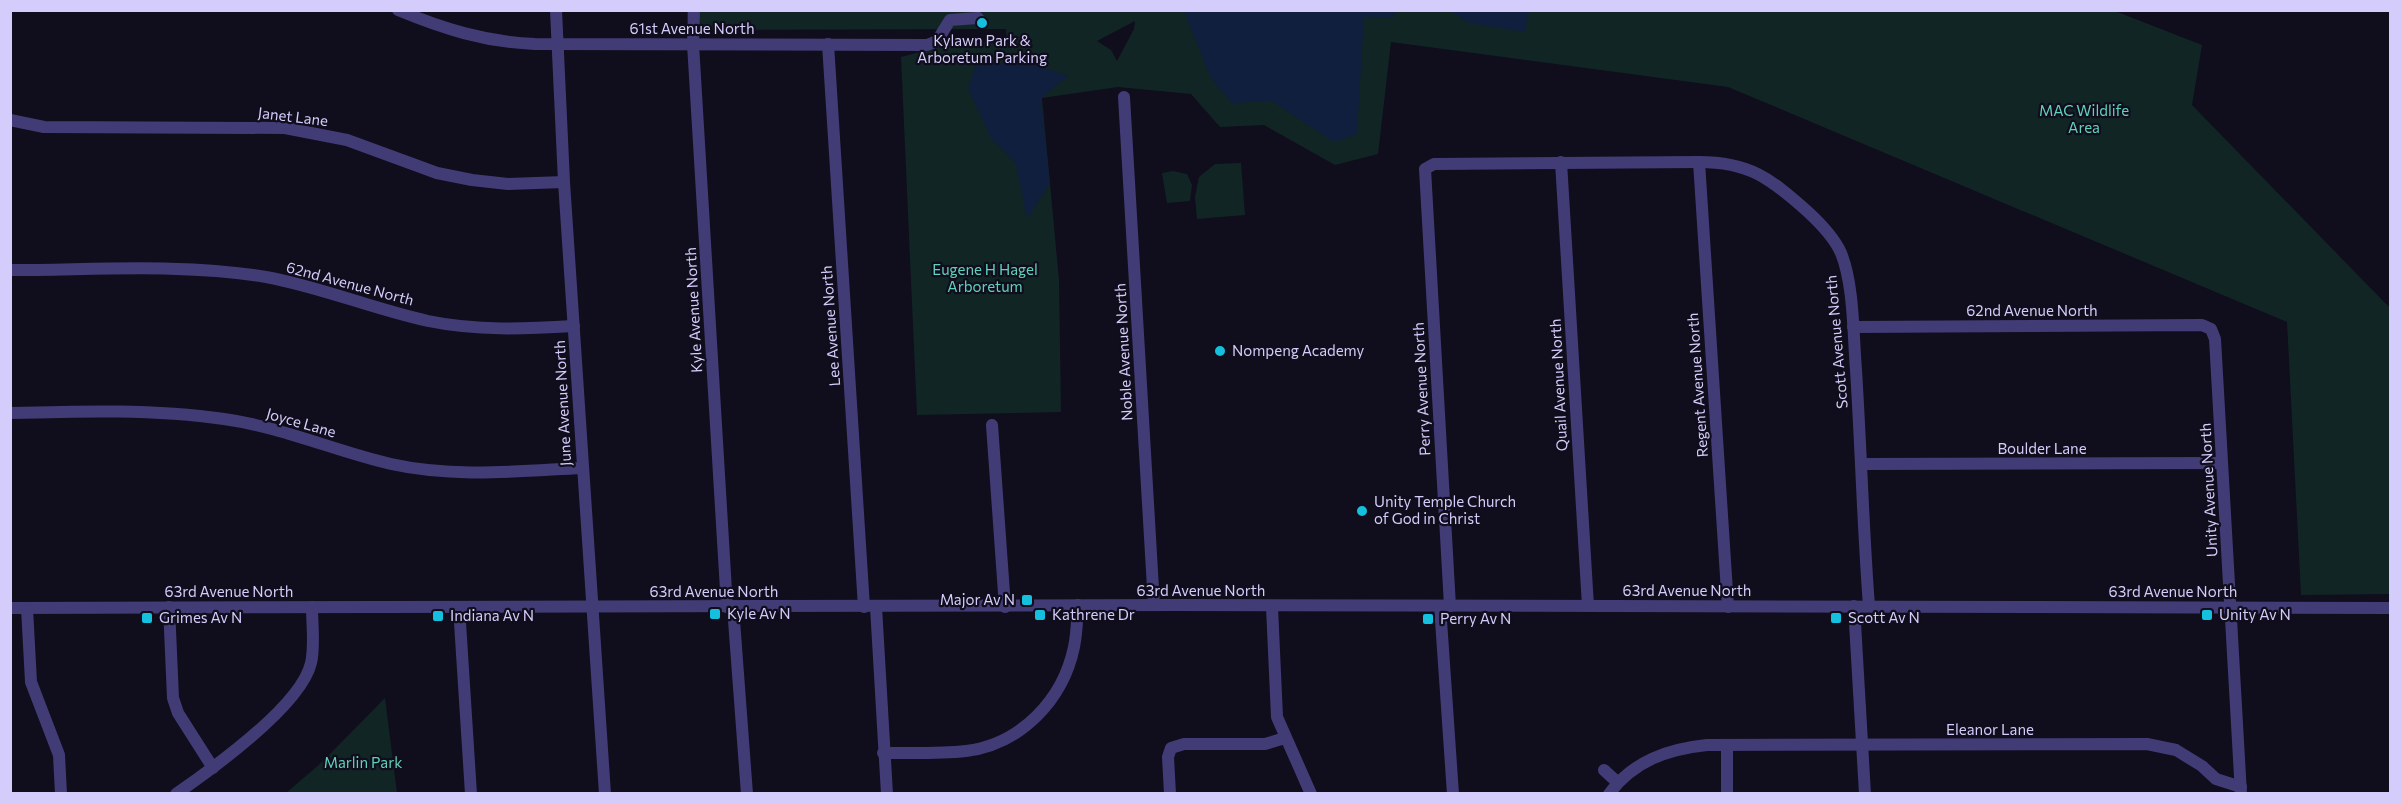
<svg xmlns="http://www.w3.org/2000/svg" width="2401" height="804" viewBox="0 0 2401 804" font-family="Commissioner,sans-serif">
<rect width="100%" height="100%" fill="#100d1c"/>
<g fill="#112525" fill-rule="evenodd">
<path d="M 687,11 L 2115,11 L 2202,45 L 2192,105 L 2390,308 L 2390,594 L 2301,595 L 2287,322 L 1728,87 L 1391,42 L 1378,154 L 1335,165 L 1264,125 L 1220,127 L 1191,94 L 1118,87 L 1042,98 L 1059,280 L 1061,412 L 917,415 L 901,57 L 958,42 L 1007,42 L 1006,29 L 709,30 L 701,34 L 688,28 ZM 1135,21 L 1134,29 L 1117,61 L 1111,50 L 1097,41 Z"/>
<polygon points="1241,163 1245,215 1197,219 1195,197 1199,177 1215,164"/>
<polygon points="1173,171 1187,174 1192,185 1190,201 1167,203 1162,173"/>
<polygon points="385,698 397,793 286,793 321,763"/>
</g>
<g fill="#101f3d">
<polygon points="1184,11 1396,11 1393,18 1364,17 1357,134 1334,142 1272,101 1232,103 1211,78"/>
<polygon points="1450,11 1529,11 1525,32 1470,23"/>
<polygon points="1027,62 1068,76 1041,98 1050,183 1027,219 1016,164 991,138 968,88 976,64"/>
</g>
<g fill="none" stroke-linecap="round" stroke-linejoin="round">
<g stroke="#413c76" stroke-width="12">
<path d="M 398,10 C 444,29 485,42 535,44 L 927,45 L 937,41 L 950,20 L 978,18"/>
<polyline points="556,10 564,182 605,794"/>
<polyline points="694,10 693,44 727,607"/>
<polyline points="828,44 864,607"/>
<polyline points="1124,97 1154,605"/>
<polyline points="10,120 44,127 285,128 347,140 437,173 472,180 508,184 564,182"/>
<polyline points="1561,162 1588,606"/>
<polyline points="1699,162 1728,607"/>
<path d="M 10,270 C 94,270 183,263 266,277 C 321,287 373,309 428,321 C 477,331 525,329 574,326"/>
<polyline points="1853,327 2202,325 2211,329 2215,339 2241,794"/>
<path d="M 10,413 C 81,411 154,409 224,419 C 282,427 335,451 391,464 C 454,478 519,471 582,468"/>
<polyline points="992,425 1005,607"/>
<polyline points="1862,464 2222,463"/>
<polyline points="1440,606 1453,794"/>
<path d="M 1450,606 L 1425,169 L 1434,164 L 1699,162 C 1749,162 1770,178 1807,211 C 1819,222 1834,237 1841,253 C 1854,285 1853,334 1856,370 C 1861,449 1863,528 1869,606"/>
<polyline points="1854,606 1865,794"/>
<polyline points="169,607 173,698 178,713 213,768"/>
<polyline points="459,607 471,794"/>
<polyline points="733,607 747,794"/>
<polyline points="876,607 887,794"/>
<polyline points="1272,607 1277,717 1311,794"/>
<polyline points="10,608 1174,605 2390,608"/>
<polyline points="27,608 31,682 59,755 61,794"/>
<polyline points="1727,745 1727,794"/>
<path d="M 883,753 C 911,753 939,754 966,751 C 1021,744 1063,700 1074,647 C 1077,633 1077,619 1078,605"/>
<polyline points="1604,770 1617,782"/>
<path d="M 176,794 C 212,769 301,706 311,663 C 315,646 312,625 312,607"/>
<polyline points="1170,794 1168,757 1171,748 1184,744 1265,744 1285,738"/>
<path d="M 1609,794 C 1633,761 1668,749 1707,745 L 2147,744 L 2176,750 L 2202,766 L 2216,779 L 2241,787"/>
</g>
</g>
<g fill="#15c0de" stroke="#100d1c" stroke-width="2">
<circle cx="982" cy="23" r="6"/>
<circle cx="1220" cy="351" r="6"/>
<circle cx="1362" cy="511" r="6"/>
<rect x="1021" y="594" width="12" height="12" rx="3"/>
<rect x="709" y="608" width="12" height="12" rx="3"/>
<rect x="1034" y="609" width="12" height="12" rx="3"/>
<rect x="2201" y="609" width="12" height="12" rx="3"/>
<rect x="432" y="610" width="12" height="12" rx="3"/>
<rect x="141" y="612" width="12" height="12" rx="3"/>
<rect x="1830" y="612" width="12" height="12" rx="3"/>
<rect x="1422" y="613" width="12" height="12" rx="3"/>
</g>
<g text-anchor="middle" stroke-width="4.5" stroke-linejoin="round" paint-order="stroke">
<g font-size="15" fill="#d4ccfa" stroke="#100d1c">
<text x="692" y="34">61st Avenue North</text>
<text transform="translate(293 117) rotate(7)" y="5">Janet Lane</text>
<text transform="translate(350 284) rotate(15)" y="5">62nd Avenue North</text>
<text transform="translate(694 310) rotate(-93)" y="5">Kyle Avenue North</text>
<text x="2032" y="316">62nd Avenue North</text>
<text transform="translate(831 326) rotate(-94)" y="5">Lee Avenue North</text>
<text transform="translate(1837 342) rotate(-95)" y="5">Scott Avenue North</text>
<text transform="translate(1124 352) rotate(-93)" y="5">Noble Avenue North</text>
<text transform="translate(1559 385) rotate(-93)" y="5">Quail Avenue North</text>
<text transform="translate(1698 385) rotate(-94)" y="5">Regent Avenue North</text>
<text transform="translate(1422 389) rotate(-93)" y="5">Perry Avenue North</text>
<text transform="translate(563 403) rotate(-93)" y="5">June Avenue North</text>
<text transform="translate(301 423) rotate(16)" y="5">Joyce Lane</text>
<text x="2042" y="454">Boulder Lane</text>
<text transform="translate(2209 490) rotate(-93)" y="5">Unity Avenue North</text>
<text x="1201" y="596">63rd Avenue North</text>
<text x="1687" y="596">63rd Avenue North</text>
<text x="229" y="597">63rd Avenue North</text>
<text x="714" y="597">63rd Avenue North</text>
<text x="2173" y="597">63rd Avenue North</text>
<text x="1990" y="735">Eleanor Lane</text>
</g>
<g font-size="15" fill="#d4ccfa" stroke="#100d1c" text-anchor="start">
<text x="982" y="46" text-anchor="middle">Kylawn Park &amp;<tspan x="982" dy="17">Arboretum Parking</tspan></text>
<text x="1232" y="356">Nompeng Academy</text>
<text x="1374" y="507">Unity Temple Church<tspan x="1374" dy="17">of God in Christ</tspan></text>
<text x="1015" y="605" text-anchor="end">Major Av N</text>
<text x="727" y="619">Kyle Av N</text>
<text x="1052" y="620">Kathrene Dr</text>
<text x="2219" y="620">Unity Av N</text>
<text x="450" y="621">Indiana Av N</text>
<text x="159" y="623">Grimes Av N</text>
<text x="1848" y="623">Scott Av N</text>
<text x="1440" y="624">Perry Av N</text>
</g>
<g font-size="15" fill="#60d2bc" stroke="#100d1c">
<text x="2084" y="116">MAC Wildlife<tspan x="2084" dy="17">Area</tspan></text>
<text x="985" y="275">Eugene H Hagel<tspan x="985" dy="17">Arboretum</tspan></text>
<text x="363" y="768">Marlin Park</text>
</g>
</g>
<rect width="2401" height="804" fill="none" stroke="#d4ccfa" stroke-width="24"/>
</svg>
